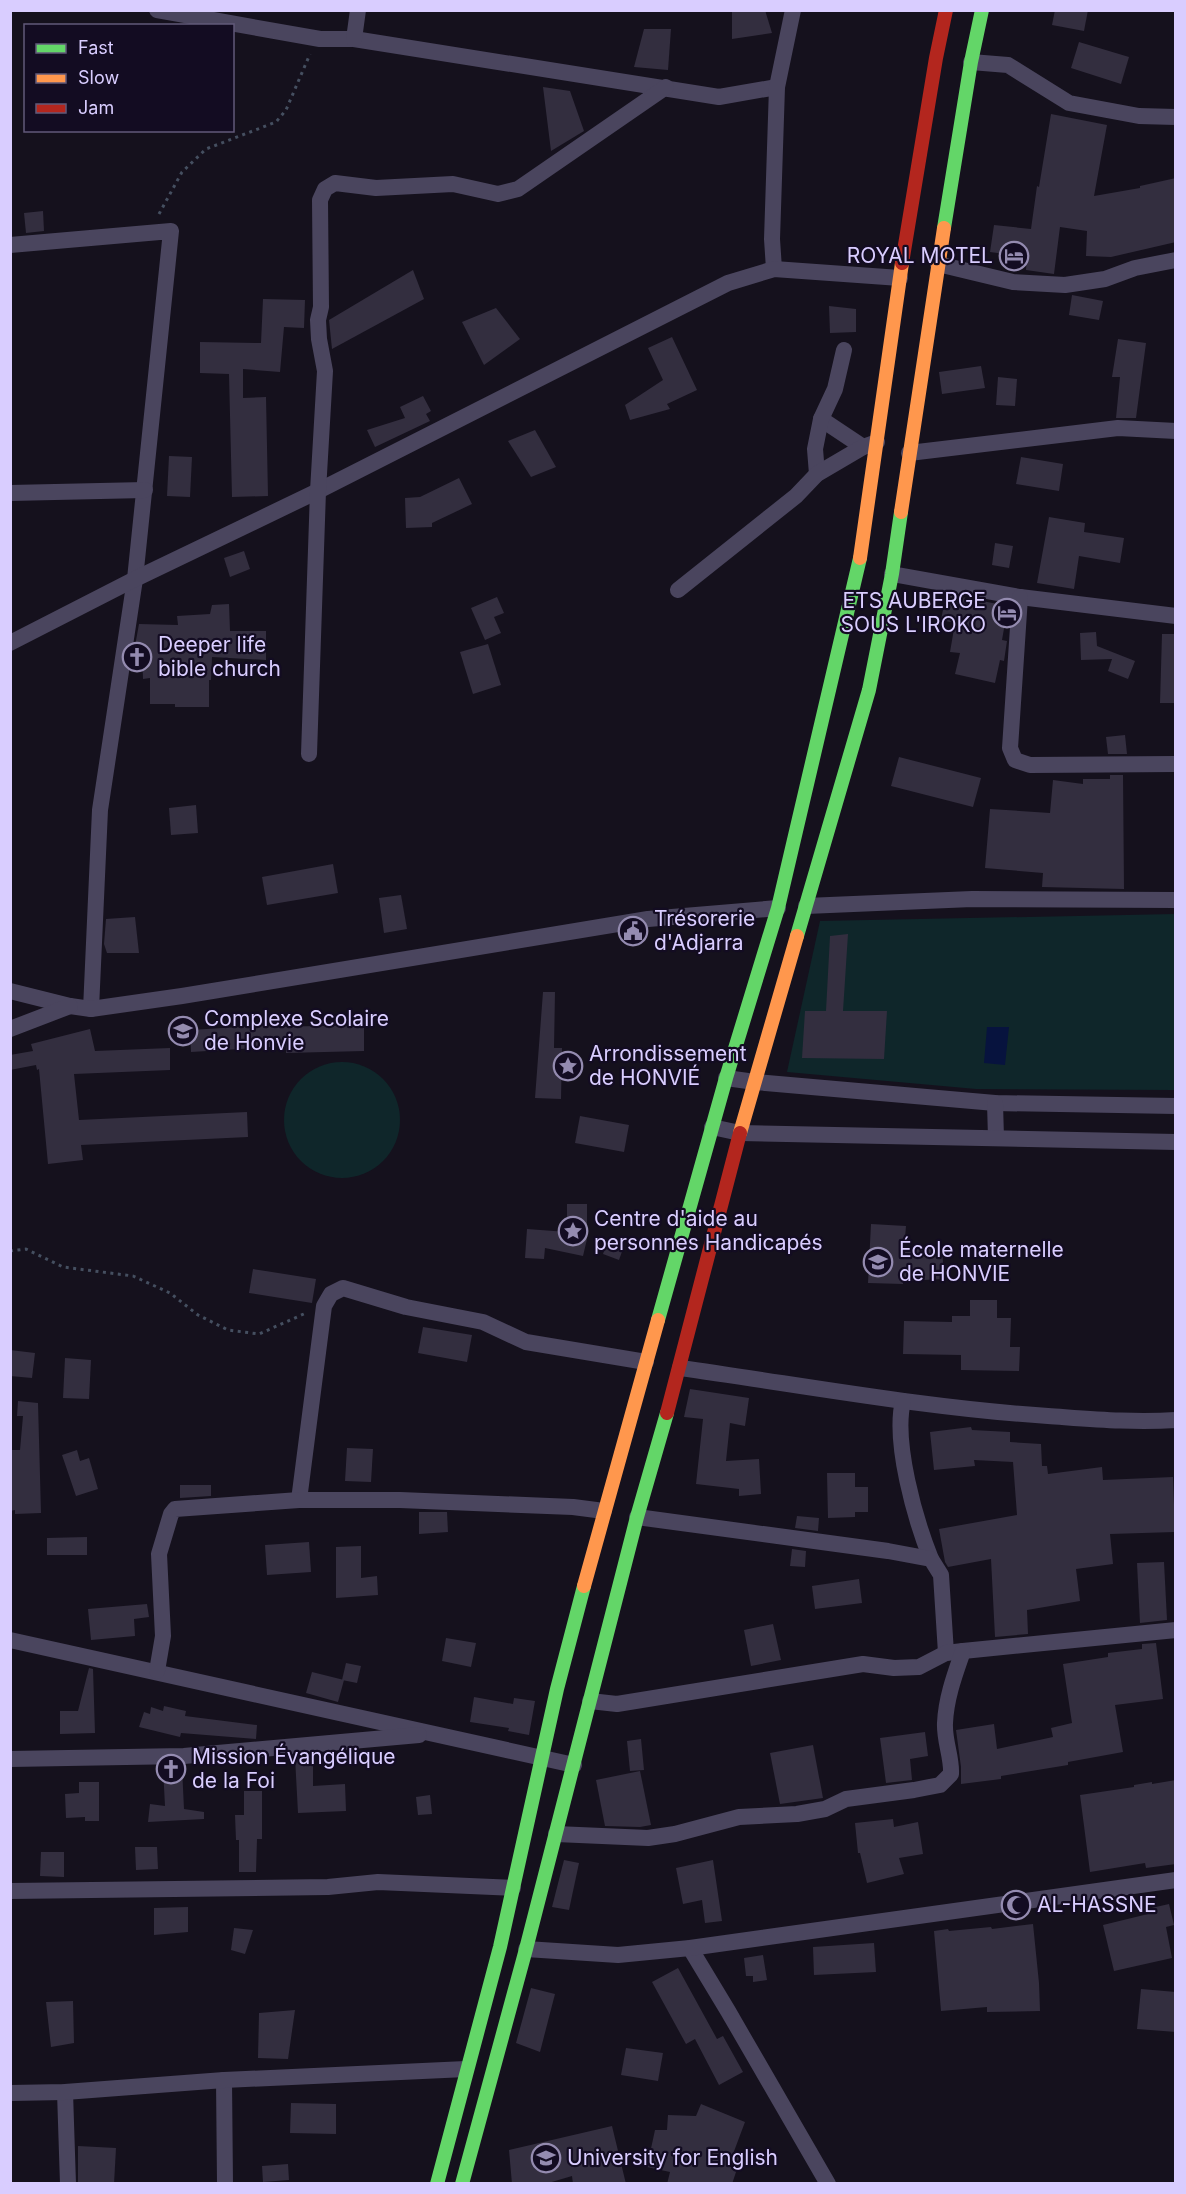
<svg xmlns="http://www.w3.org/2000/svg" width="1186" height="2194" viewBox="0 0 1186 2194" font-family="Inter,sans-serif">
<rect width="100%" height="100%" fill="#15111d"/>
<g fill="#0f262a">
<polygon points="1175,914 1175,1090 976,1089 787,1072 820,921"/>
<circle cx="342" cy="1120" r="58"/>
</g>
<polygon fill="#07133e" points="987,1027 1009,1027 1005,1065 984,1063"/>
<g fill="#332e3f">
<polygon points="732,10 765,10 772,33 732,39"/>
<polygon points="1055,10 1088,10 1084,31 1052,25"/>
<polygon points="644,29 671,29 668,70 634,67"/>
<polygon points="1079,42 1129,57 1121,84 1071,68"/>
<polygon points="543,87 570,91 584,131 551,151"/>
<polygon points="1051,114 1107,125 1094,196 1140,188 1140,186 1176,178 1176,242 1111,257 1086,256 1087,231 1060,227 1054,274 1026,270 1027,257 990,252 994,225 1031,229 1037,186 1039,187"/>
<polygon points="43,211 44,231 26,233 24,213"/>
<polygon points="413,270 424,299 332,349 329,320"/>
<polygon points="1072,295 1103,301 1099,320 1069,315"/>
<polygon points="263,299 305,300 304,328 284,327 280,372 243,369 243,398 266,397 268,496 232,497 229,374 200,373 200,342 261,343"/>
<polygon points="829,306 856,309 856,332 830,333"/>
<polygon points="496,308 520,339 484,365 462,322"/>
<polygon points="672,337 697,390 667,404 670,409 630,420 625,405 663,380 648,348"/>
<polygon points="1118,339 1146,343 1136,418 1116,418 1120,377 1112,377"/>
<polygon points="981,366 985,388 942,394 939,372"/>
<polygon points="998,377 1017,379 1015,406 996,405"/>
<polygon points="423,396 431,411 426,414 430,421 375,447 367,430 405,418 400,407"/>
<polygon points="535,430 556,467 531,477 508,441"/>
<polygon points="169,456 192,457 190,497 167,496"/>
<polygon points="1021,457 1063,464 1059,491 1016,484"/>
<polygon points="459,478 472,504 432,523 432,527 406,528 405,498 420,497"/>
<polygon points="1049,517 1085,523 1084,532 1124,538 1120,563 1079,556 1074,589 1037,583"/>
<polygon points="995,543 1013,546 1009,568 992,565"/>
<polygon points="244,551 250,569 230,577 224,558"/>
<polygon points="946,594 1008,606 1002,640 1007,641 1004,661 1000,660 995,683 955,674 960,653 950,652 955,623 941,620"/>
<polygon points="497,597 504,613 494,617 501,633 485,640 471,608"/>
<polygon points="229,604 230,631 266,631 266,660 212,657 211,680 209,680 209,707 175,707 175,704 150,704 150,678 143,679 142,647 135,646 139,624 178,625 177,616 210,614 212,605"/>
<polygon points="1096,632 1097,646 1135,661 1128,679 1108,671 1112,659 1081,660 1080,633"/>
<polygon points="1162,634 1176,634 1176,703 1160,703"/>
<polygon points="488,644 501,685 473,694 460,652"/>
<polygon points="1125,735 1127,754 1108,754 1106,737"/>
<polygon points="899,757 981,778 973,807 891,786"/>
<polygon points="1110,775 1123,775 1124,889 1042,887 1043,873 985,868 990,809 1050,813 1053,780 1083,784 1083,779 1110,779"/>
<polygon points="196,805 198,833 171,835 169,808"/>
<polygon points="333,864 338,893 267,905 262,877"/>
<polygon points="401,895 407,929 384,933 379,898"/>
<polygon points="135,917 139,953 107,953 104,944 106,919"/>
<polygon points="848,934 843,1011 887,1011 884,1059 802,1058 805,1011 826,1011 830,936"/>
<polygon points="543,992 555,992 554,1048 562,1048 561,1099 535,1098"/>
<polygon points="270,1025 270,1027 364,1025 364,1051 286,1053 286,1046 191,1052 190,1030"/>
<polygon points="90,1029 95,1051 170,1048 170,1070 74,1074 79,1120 247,1112 248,1137 81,1145 83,1160 48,1164 39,1069 37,1070 36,1065 10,1070 10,1055 33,1051 31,1044"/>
<polygon points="580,1116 629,1125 624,1152 575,1143"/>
<polygon points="567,1204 587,1204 587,1239 583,1256 545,1248 544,1259 525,1258 527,1229 567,1232"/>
<polygon points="871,1224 906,1226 904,1249 942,1246 944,1279 903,1281 903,1284 868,1283"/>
<polygon points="608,1240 624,1246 619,1260 603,1254"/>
<polygon points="253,1269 316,1279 312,1303 249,1293"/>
<polygon points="970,1300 997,1300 997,1318 1011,1318 1010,1347 1020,1347 1019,1371 961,1370 961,1355 903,1354 904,1321 952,1322 952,1316 970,1316"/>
<polygon points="423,1327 472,1335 467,1362 418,1353"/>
<polygon points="10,1350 35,1353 32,1378 10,1376"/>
<polygon points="65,1358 91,1360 89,1399 63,1398"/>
<polygon points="690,1389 749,1398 745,1426 730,1423 726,1461 759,1459 761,1494 739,1496 739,1489 696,1484 703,1419 684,1417"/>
<polygon points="18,1401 38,1403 41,1513 15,1514 15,1510 10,1511 10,1450 20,1450 23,1416 17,1416"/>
<polygon points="971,1427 972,1430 1010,1432 1010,1442 1041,1444 1042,1466 1047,1466 1048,1474 1102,1467 1103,1480 1173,1477 1175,1532 1110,1534 1113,1564 1076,1569 1080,1601 1027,1610 1028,1634 995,1637 991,1559 948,1567 945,1562 939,1529 1017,1515 1013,1462 974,1460 975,1466 934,1470 930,1432"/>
<polygon points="347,1448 373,1449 371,1482 345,1481"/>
<polygon points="77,1450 80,1461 89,1458 98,1489 76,1496 62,1455"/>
<polygon points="827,1473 855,1473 855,1487 868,1487 868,1512 855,1512 855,1517 828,1518"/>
<polygon points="180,1485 211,1485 211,1496 180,1498"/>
<polygon points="419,1512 447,1512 448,1532 419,1534"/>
<polygon points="797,1516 819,1518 818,1531 795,1528"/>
<polygon points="87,1537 87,1555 47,1555 47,1538"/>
<polygon points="309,1542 311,1572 267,1575 265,1545"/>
<polygon points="361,1546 361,1578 377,1576 378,1595 336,1598 336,1547"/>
<polygon points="792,1549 806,1551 805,1567 790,1566"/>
<polygon points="1164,1562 1167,1620 1140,1623 1137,1563"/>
<polygon points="859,1579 862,1603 815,1609 812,1586"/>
<polygon points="147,1604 149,1617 134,1619 135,1636 91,1640 88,1609"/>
<polygon points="773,1624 781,1660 751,1666 744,1630"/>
<polygon points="446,1638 476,1643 471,1667 442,1661"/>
<polygon points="1156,1643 1163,1699 1115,1705 1123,1752 1068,1762 1068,1765 1001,1776 1001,1779 961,1784 961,1767 956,1730 994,1724 997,1749 1053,1737 1051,1728 1072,1723 1063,1664 1108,1657 1108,1653 1142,1649 1142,1644"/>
<polygon points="346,1663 361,1666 357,1683 342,1680"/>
<polygon points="89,1668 93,1669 95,1733 60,1734 60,1711 78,1711"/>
<polygon points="312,1672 344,1680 338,1702 306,1693"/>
<polygon points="474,1697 513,1704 514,1698 535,1701 529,1735 508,1731 509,1728 470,1722"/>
<polygon points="164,1706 186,1711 185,1716 257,1725 256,1739 181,1733 180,1737 139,1727 144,1712 150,1714 151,1707 163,1711"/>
<polygon points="925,1732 928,1756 910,1759 912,1780 886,1783 880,1738"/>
<polygon points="641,1739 644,1770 630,1771 627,1741"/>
<polygon points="813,1745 823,1798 780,1804 770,1753"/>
<polygon points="313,1755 313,1786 345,1784 346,1811 298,1813 295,1757"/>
<polygon points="182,1767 184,1809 204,1812 204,1819 148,1822 150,1804 165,1806 163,1768"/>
<polygon points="640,1771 651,1825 640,1827 605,1826 596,1780"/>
<polygon points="1176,1780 1176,1864 1146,1868 1145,1863 1090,1872 1080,1795 1134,1787 1134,1785 1152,1782 1152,1784"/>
<polygon points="79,1782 99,1782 99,1821 85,1821 85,1817 66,1818 65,1794 79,1793"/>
<polygon points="244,1791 262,1791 262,1839 257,1839 256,1872 239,1872 239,1840 236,1840 235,1815 244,1815"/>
<polygon points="430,1795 432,1814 418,1815 416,1797"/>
<polygon points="893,1819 894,1827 918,1822 923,1854 899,1858 904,1874 867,1883 860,1853 858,1853 855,1823"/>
<polygon points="135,1847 157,1847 158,1869 136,1870"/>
<polygon points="41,1852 64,1852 64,1877 40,1876"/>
<polygon points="564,1860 579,1863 569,1910 552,1907"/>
<polygon points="713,1860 722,1921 705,1923 702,1900 683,1904 676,1868"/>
<polygon points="1169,1904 1174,1925 1166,1927 1172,1958 1114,1971 1103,1925 1148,1914 1147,1909"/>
<polygon points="188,1907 188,1932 154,1935 154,1908"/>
<polygon points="1033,1924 1039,1983 1040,2011 987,2012 987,2007 941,2011 934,1931 948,1929 949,1931 991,1927 992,1929"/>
<polygon points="234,1928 253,1930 245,1954 231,1950"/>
<polygon points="874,1943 876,1972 814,1975 813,1947"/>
<polygon points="763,1955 767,1980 753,1982 753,1976 746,1976 744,1958"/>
<polygon points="678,1968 717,2039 723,2036 743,2072 719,2085 695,2039 686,2044 652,1982"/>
<polygon points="531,1988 555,1994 540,2052 516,2043"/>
<polygon points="1141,1989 1176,1992 1176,2032 1137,2029"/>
<polygon points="73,2001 74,2043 51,2047 46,2002"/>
<polygon points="295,2010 288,2059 258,2058 259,2013"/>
<polygon points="626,2048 663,2053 658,2081 621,2075"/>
<polygon points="291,2103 336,2104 336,2134 290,2133"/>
<polygon points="701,2104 745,2122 733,2154 741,2157 732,2184 667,2184 670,2172 647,2167 655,2130 667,2130 668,2115 696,2116"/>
<polygon points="612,2126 626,2184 573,2184 572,2176 545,2184 512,2184 509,2150"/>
<polygon points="78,2146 116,2148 114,2184 78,2184"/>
<polygon points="288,2164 289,2180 263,2182 262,2166"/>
</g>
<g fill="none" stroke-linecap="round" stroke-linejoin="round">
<g stroke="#454f60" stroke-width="3" stroke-dasharray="3 4.5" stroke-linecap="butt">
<polyline points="159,214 182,172 206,149 276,122 286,110 310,54"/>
<polyline points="10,1251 26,1249 63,1267 133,1276 170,1293 198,1315 228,1330 259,1334 306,1313"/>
</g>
<g stroke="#4a455e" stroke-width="16">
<polyline points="157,10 320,39 354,39 719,97 777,87"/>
<polyline points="354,39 358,10"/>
<polyline points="971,62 1008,65 1069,103 1139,116 1176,117"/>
<polyline points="10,245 171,231 135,579 100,810 91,1009"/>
<polyline points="938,264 1013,282 1065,285 1105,279 1135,268 1176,260"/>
<polyline points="774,269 772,239 777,87 793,10"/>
<polyline points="821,419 863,447"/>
<polyline points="909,453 1118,428 1176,431"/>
<polyline points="817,474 815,449 821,419 835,389 844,350"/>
<polyline points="10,493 145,490"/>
<polyline points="892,574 1020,597 1176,616"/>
<polyline points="678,590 796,496 817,474 863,447 877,442"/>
<polyline points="1020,597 1010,748 1015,760 1030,765 1176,764"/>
<polyline points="10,643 135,579 318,491 728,283 774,269 900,278"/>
<polyline points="309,754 318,491 325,371 319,339 318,320 321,307 320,200 325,189 335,183 376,188 453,184 498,194 518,189 666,87"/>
<polyline points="806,906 972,899 1176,900"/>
<polyline points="10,991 70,1006 91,1009 182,996 648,919 778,908"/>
<polyline points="10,1029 70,1006"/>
<polyline points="726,1078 755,1082 995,1103 1176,1106"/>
<polyline points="995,1103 996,1138"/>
<polyline points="712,1127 740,1133 1176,1142"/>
<path d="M 680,1368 C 802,1385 925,1408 1048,1416 C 1091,1419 1133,1423 1176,1420"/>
<path d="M 903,1401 C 893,1442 915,1519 931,1559"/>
<polyline points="299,1500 324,1306 331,1294 343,1288 406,1307 483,1322 526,1342 646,1362"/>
<polyline points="637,1517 888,1551 931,1559 941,1575 946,1653"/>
<polyline points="10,1640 574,1765"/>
<polyline points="157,1671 163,1636 159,1554 171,1514 175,1509 299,1500 400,1500 573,1507 604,1511"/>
<polyline points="590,1701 617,1704 863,1664 894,1668 919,1667 946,1653 963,1651 1176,1630"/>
<polyline points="10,1759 184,1756 419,1735"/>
<path d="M 556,1834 L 648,1838 L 675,1834 L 739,1817 L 797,1814 L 825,1809 L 846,1799 L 914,1790 L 940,1785 L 951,1774 C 952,1757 944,1741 945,1723 C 946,1698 955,1674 963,1651"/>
<polyline points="10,1891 328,1887 378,1882 513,1888"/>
<polyline points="690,1948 728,2011 828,2184"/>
<polyline points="526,1949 618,1955 690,1948 1176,1880"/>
<polyline points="224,2080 225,2184"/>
<polyline points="65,2092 68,2184"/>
<polyline points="10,2093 65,2092 224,2080 466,2069"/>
</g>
<g stroke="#63d668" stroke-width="14">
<polyline points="944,228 971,62 982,10"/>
<polyline points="797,936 869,690 892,574 901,512"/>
<polyline points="658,1320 726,1078 778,908 860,558"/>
<polyline points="437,2184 500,1947 557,1689 584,1586"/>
<polyline points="462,2184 526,1949 637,1517 667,1413"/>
</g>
<g stroke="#ff974d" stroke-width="14">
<polyline points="901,512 944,228"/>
<polyline points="860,558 902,263"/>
<polyline points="740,1133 797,936"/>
<polyline points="584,1586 658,1320"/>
</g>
<g stroke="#b3261e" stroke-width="14">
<polyline points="902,263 936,58 946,10"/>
<polyline points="667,1413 740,1133"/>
</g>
</g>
<defs>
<g id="hotel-ring" transform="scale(1.5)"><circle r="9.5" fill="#130c22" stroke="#948bb0" stroke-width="1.5"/><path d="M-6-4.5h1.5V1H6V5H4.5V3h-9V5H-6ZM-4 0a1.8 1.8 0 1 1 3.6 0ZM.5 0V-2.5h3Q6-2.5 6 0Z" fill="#948bb0"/></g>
<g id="church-ring" transform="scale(1.5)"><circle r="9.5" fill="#130c22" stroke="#948bb0" stroke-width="1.5"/><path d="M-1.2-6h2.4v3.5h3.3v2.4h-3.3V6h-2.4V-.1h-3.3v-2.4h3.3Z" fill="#948bb0"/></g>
<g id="civic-ring" transform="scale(1.5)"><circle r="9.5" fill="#130c22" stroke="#948bb0" stroke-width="1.5"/><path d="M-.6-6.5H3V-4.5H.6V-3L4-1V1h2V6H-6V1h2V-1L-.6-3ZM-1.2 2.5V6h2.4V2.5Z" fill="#948bb0"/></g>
<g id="school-ring" transform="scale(1.5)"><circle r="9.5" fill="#130c22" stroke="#948bb0" stroke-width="1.5"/><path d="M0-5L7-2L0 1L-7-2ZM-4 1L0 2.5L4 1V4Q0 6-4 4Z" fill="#948bb0"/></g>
<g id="sight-ring" transform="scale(1.5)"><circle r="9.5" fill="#130c22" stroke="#948bb0" stroke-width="1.5"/><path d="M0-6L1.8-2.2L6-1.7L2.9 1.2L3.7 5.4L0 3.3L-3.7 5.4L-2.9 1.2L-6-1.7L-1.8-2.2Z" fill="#948bb0"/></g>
<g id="mosque-ring" transform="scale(1.5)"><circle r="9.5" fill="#130c22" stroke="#948bb0" stroke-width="1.5"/><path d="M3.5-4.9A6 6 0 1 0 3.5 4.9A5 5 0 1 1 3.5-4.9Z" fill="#948bb0"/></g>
<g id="university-ring" transform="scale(1.5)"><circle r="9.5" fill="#130c22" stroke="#948bb0" stroke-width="1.5"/><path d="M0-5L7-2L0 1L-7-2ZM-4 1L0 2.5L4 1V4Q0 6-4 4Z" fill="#948bb0"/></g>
</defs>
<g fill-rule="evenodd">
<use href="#hotel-ring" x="1014" y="256"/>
<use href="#hotel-ring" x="1007" y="613"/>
<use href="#church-ring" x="137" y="657"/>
<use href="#civic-ring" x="633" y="931"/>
<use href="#school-ring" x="183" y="1031"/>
<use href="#sight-ring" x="568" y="1066"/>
<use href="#sight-ring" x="573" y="1231"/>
<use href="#school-ring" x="878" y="1262"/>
<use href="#church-ring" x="171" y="1769"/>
<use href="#mosque-ring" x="1016" y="1905"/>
<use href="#university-ring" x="546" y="2158"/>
</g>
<g text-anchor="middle" stroke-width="4.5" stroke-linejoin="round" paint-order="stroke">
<g font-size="21" fill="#d9cdff" stroke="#130c22" text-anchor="start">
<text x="993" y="263" text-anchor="end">ROYAL MOTEL</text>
<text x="986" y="608" text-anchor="end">ETS AUBERGE<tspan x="986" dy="24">SOUS L'IROKO</tspan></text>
<text x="158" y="652">Deeper life<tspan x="158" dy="24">bible church</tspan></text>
<text x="654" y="926">Trésorerie<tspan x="654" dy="24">d'Adjarra</tspan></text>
<text x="204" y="1026">Complexe Scolaire<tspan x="204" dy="24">de Honvie</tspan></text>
<text x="589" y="1061">Arrondissement<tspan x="589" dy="24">de HONVIÉ</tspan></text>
<text x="594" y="1226">Centre d'aide au<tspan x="594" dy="24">personnes Handicapés</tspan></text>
<text x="899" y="1257">École maternelle<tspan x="899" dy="24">de HONVIE</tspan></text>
<text x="192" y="1764">Mission Évangélique<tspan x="192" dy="24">de la Foi</tspan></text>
<text x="1037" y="1912">AL-HASSNE</text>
<text x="567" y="2165">University for English</text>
</g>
</g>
<rect width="1186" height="2194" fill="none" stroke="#d9cdff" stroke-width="24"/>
<rect x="24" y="24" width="210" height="108" fill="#130c22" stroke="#62597a" stroke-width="1.5"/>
<rect x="36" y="44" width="30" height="9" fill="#63d668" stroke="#62597a" stroke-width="1.5"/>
<text x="78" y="54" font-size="18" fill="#d9cdff">Fast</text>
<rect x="36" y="74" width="30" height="9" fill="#ff974d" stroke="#62597a" stroke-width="1.5"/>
<text x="78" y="84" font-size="18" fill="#d9cdff">Slow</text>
<rect x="36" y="104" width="30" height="9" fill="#b3261e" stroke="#62597a" stroke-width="1.5"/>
<text x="78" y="114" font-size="18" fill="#d9cdff">Jam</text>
</svg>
